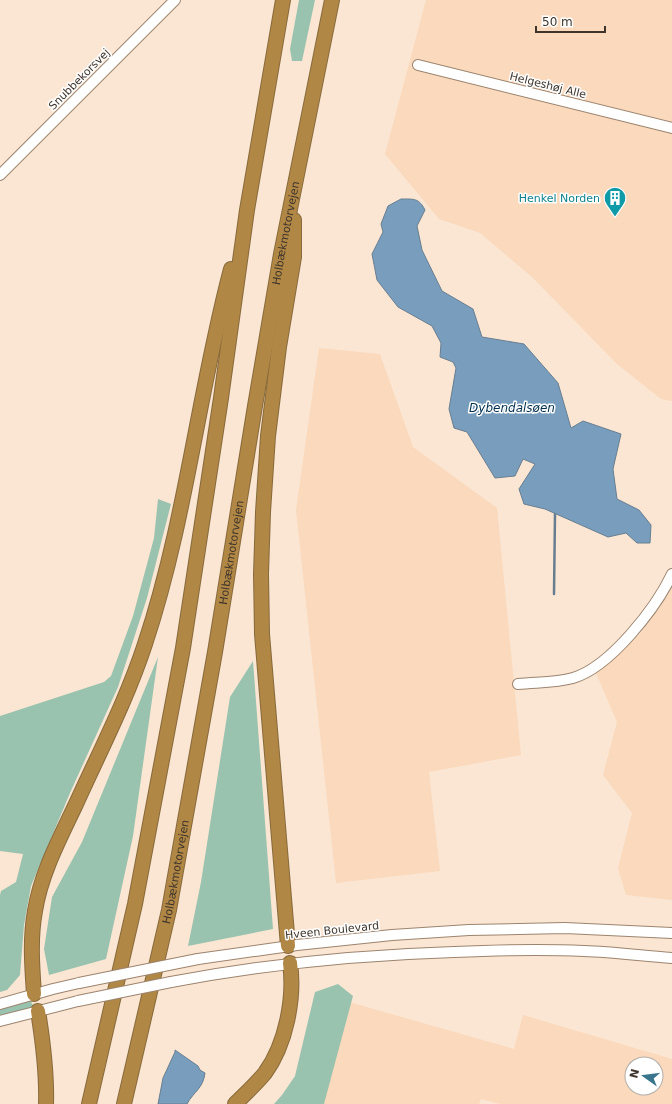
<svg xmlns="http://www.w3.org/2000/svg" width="672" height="1104" viewBox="0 0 672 1104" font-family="'DejaVu Sans',sans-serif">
<rect width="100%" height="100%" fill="#fbe6d3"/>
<g fill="#fad9bc" fill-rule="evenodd">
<polygon points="426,0 672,0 672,401 661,399 617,364 532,277 480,233 439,219 385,154"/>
<polygon points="319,348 380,354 413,447 497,508 521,755 429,772 440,871 336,883 296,510"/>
<polygon points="672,588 672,900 626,895 618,868 632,813 603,775 617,722 596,673 640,634"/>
<path d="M 342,1000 L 514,1049 L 523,1015 L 672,1059 L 672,1104 L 500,1104 L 481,1099 L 479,1104 L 311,1104 ZM 632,1064 L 656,1064 L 656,1088 L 632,1088 Z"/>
</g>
<g fill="#99c3af">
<polygon points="299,0 315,0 302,61 292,61 290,49"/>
<polygon points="158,499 171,504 147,598 118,687 70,793 31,886 24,925 20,975 7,990 0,992 0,895 1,891 16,882 23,854 0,851 0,716 104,682 111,676 133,616 154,538"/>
<polygon points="158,657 133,836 106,959 49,975 44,949 52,897 82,842"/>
<polygon points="253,661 273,929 188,946 201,882 230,697"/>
<polygon points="338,984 353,996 324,1104 274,1104 282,1095 295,1076 315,992"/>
<polygon points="30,1000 34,1007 0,1016 0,1009"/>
</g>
<g fill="#799ebd" stroke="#677e91">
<path d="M 401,199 C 414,199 419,198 425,210 L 417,226 L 422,250 L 442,291 L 473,309 L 482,337 L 524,344 L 558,383 L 571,428 L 583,421 L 621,434 L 613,469 L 617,499 L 639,510 L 651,525 L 650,543 L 637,543 L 626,533 L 608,537 L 545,509 L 524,504 L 519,489 L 535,464 L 523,459 L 515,476 L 495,478 L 467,432 L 454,428 L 449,409 L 456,368 L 453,362 L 440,357 L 441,343 L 432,326 L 398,307 L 377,280 L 372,254 L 383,232 L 381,224 L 388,206 Z"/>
<path d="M 175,1050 L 198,1066 L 200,1070 L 205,1073 C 203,1089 194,1091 187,1104 L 158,1104 L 163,1078 L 175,1052 Z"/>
</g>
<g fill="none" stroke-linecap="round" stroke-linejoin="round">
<polyline stroke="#677e91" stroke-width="2.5" points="554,594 555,514"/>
<g stroke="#9c846e" stroke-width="12">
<g id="minor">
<polyline points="418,65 672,128"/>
<polyline points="0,175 175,0"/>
<path d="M 518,684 C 536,682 555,683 573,678 C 610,667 656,608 672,574"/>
<polyline points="198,959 297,945 392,935 469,930 565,928 672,933"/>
<path d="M 171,982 C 265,964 359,955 454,952 C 497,950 541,949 584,951 C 614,952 643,956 672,958"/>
<polyline points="0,1004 53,989 79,983"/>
<polyline points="0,1021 78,1001"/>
</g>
</g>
<g stroke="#886a3c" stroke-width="16">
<g id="highway">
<polyline points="288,946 262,634 261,574 263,512 268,436 279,347 294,257 294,220"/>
<path d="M 34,994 C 32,966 30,938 35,911 C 41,873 60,838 76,804 C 100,751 127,699 145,644 C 186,521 198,393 231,269"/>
<path d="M 38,1011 C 43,1042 47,1073 46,1104"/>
<polyline points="89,1104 135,904 183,648 221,398 247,210 283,0"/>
<path id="s1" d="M 124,1104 L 169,910 L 215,652 L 255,406 L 281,254 L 332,0"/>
<path d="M 235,1104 C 245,1094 256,1084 265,1073 C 286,1044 295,998 290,963"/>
</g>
</g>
<use href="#minor" stroke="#fff" stroke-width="10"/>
<use href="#highway" stroke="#b08745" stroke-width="14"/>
<g stroke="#9c846e" stroke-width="12" stroke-linecap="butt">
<g id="minor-bridge">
<polyline points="79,983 198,959"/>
<polyline points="78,1001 171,982"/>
</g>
</g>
<use href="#minor-bridge" stroke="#fff" stroke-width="10"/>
</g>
<defs>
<g id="building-pin" transform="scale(1.15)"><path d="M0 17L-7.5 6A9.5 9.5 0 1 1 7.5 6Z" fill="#0f9aa8" stroke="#fff"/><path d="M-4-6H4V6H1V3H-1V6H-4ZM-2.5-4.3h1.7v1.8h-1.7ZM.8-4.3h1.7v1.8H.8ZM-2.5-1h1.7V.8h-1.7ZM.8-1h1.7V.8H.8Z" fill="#fff"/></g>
</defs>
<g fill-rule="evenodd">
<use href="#building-pin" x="615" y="198"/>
</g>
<g text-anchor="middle" stroke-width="3" stroke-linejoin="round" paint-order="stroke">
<g font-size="11" fill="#3e342b" stroke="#fff">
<text transform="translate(79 79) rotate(-45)" y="4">Snubbekorsvej</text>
<text transform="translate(548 85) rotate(14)" y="4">Helgeshøj Alle</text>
<text dy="4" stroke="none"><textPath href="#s1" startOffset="886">Holbækmotorvejen</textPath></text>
<text dy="4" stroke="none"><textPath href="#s1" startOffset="562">Holbækmotorvejen</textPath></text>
<text dy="4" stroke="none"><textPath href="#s1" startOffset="238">Holbækmotorvejen</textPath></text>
<text transform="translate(332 930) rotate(-6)" y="4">Hveen Boulevard</text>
</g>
<g font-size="11" fill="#0d838f" stroke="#fff" text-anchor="end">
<text x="600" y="202">Henkel Norden</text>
</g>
<g font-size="12" font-style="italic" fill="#002f4e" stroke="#fff">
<text x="512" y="412">Dybendalsøen</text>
</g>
</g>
<g transform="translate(644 1076) rotate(284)"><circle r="19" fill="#ffffff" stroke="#b2aeaa"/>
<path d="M0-3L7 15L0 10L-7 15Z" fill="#39768d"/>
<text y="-6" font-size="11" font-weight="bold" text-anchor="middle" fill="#3e342b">N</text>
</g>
<path d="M536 26v6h69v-6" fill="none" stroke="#3e342b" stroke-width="2"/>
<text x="542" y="26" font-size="12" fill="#3e342b" stroke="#ffffff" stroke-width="3" paint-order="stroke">50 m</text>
</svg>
